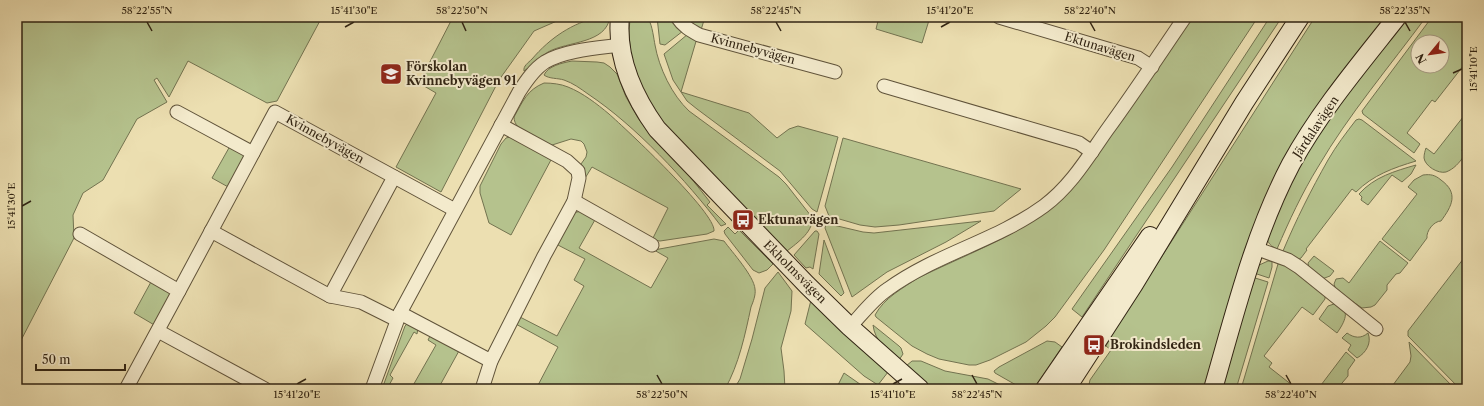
<svg xmlns="http://www.w3.org/2000/svg" width="1484" height="406" viewBox="0 0 1484 406" font-family="'Libre Caslon Text',serif">
<rect width="100%" height="100%" fill="#ecdfb1"/>
<filter id="stains"><feTurbulence type="fractalNoise" baseFrequency=".005" numOctaves="4"/><feColorMatrix values="0 0 0 0 .2 0 0 0 0 .09 0 0 0 0 .02 0 0 0 .5 -.17"/></filter>
<radialGradient id="worn" r=".72"><stop offset=".6" stop-color="#630" stop-opacity="0"/><stop offset="1" stop-color="#630" stop-opacity=".3"/></radialGradient>
<g fill="#b5c28d" stroke="#737350" fill-rule="evenodd">
<polygon points="17,17 322,17 277,101 267,103 188,61 169,97 157,78 154,80 167,102 137,119 103,180 83,193 73,215 74,238 17,348"/>
<polygon points="453,17 566,17 534,31 499,80 441,192 396,167 436,93 419,83"/>
<path d="M 599,17 L 610,17 C 606,44 568,41 548,52 C 539,57 533,66 524,71 C 523,66 528,63 532,59 C 550,38 572,23 599,17 Z"/>
<polygon points="657,17 672,17 683,31 665,45 660,44"/>
<polygon points="684,17 705,17 701,30 693,26"/>
<polygon points="879,17 930,17 922,43 876,29"/>
<path d="M 1192,17 L 1258,17 L 1104,250 L 1055,317 L 1046,326 L 1026,342 L 990,360 L 976,365 L 969,365 L 939,359 L 927,354 L 912,346 L 876,317 L 875,315 C 884,298 903,288 918,278 C 963,256 1012,238 1052,208 L 1180,36 Z"/>
<polygon points="1270,17 1282,17 1082,317 1072,309 1172,167"/>
<polygon points="1315,17 1388,17 1311,117 1206,389 1088,389 1090,380 1111,350 1106,346 1111,336"/>
<path d="M 1407,17 L 1426,17 C 1390,66 1349,114 1318,167 C 1302,193 1289,221 1277,249 C 1271,246 1268,244 1267,237 C 1281,204 1295,169 1315,138 C 1342,96 1375,57 1407,17 Z"/>
<path d="M 1432,17 L 1467,17 L 1467,61 L 1435,102 L 1432,100 L 1407,133 L 1420,144 L 1414,153 L 1363,114 L 1362,111 ZM 1418,42 L 1442,42 L 1442,66 L 1418,66 Z"/>
<path d="M 630,18 C 636,19 644,18 649,21 C 652,24 654,40 655,45 C 659,68 672,95 689,111 L 779,177 L 786,184 L 811,216 C 816,230 797,243 787,251 L 695,160 L 672,135 L 641,91 L 631,58 L 629,33 Z"/>
<polygon points="688,34 697,38 681,92 749,113 777,138 789,129 798,126 838,137 817,212 812,209 780,171 697,109 687,101 673,80 664,54"/>
<path d="M 572,61 L 597,62 L 604,63 L 610,67 L 617,74 L 626,97 L 638,118 L 649,133 L 687,173 L 710,202 L 707,205 L 726,224 L 721,226 C 686,180 636,126 588,94 C 581,89 573,83 564,80 C 558,78 549,79 544,75 C 548,66 562,63 572,61 Z"/>
<path d="M 544,83 C 552,83 561,84 568,87 C 583,93 597,104 609,114 C 626,129 716,213 714,231 L 707,234 L 660,241 L 652,240 L 668,208 L 592,167 L 582,183 L 581,164 L 586,157 L 587,152 L 584,144 L 581,141 L 571,139 L 549,146 C 538,139 514,132 514,117 C 523,101 527,90 544,83 Z"/>
<path d="M 1467,112 L 1467,144 L 1462,150 L 1464,156 C 1459,163 1454,169 1446,172 C 1438,174 1425,166 1424,158 C 1424,154 1425,151 1426,148 L 1434,154 Z"/>
<path d="M 1359,119 L 1362,120 L 1416,161 C 1393,168 1373,175 1356,192 L 1352,189 L 1306,249 L 1307,250 L 1301,258 L 1297,260 L 1283,251 C 1296,220 1311,190 1328,160 C 1336,146 1346,133 1356,120 Z"/>
<polygon points="510,137 552,158 511,235 489,223 480,193 480,186 501,144 506,138"/>
<polygon points="843,138 1021,189 994,211 987,212 899,225 875,227 860,225 829,216 825,206"/>
<polygon points="230,146 243,153 244,157 230,188 212,178"/>
<path d="M 1416,165 L 1411,174 L 1402,182 L 1392,175 L 1368,205 L 1361,200 L 1362,197 L 1359,194 C 1374,177 1395,171 1416,165 Z"/>
<path d="M 1423,175 C 1431,174 1435,175 1441,180 C 1459,193 1452,206 1441,221 C 1434,221 1426,231 1427,238 L 1410,261 L 1382,239 L 1417,194 L 1408,187 L 1414,180 Z"/>
<path d="M 582,211 L 596,218 L 579,248 L 651,288 L 668,258 L 654,250 L 714,239 L 724,241 C 732,252 754,276 755,289 C 756,295 753,302 751,307 C 745,335 739,364 725,389 L 536,389 L 558,347 L 514,323 L 518,316 L 557,336 L 584,286 L 574,280 L 585,259 L 556,244 L 572,213 Z"/>
<polygon points="981,221 946,242 887,272 852,297 825,228 826,224 829,224 863,232 874,233"/>
<polygon points="728,227 735,234 739,230 773,264 767,270 759,273 753,270 725,234 724,231"/>
<polygon points="815,231 817,231 819,234 813,269 810,267 806,268 794,255"/>
<polygon points="824,240 844,293 841,296 819,274"/>
<polygon points="1380,241 1408,263 1400,273 1396,274 1387,285 1387,290 1375,305 1371,307 1362,308 1336,290 1334,284 1336,279 1343,278 1349,283"/>
<polygon points="1467,254 1467,389 1460,389 1408,336 1408,331"/>
<polygon points="1314,256 1334,271 1330,276 1322,279 1309,268 1308,263"/>
<polygon points="1268,261 1272,261 1272,267 1269,278 1254,273 1257,266"/>
<polygon points="1281,263 1296,272 1325,296 1325,299 1313,315 1302,307 1264,356 1272,363 1269,367 1297,389 1241,389 1278,264"/>
<polygon points="778,272 792,291 791,311 781,348 784,371 785,389 734,389 740,379 752,339 765,288"/>
<polygon points="1252,277 1268,282 1236,389 1220,389"/>
<polygon points="152,280 171,293 156,326 134,313"/>
<polygon points="811,300 888,372 878,385 864,376 805,324"/>
<path d="M 1334,304 C 1353,308 1344,323 1337,333 L 1319,319 L 1328,306 Z"/>
<polygon points="408,323 418,328 417,334 414,332 390,375 393,378 387,389 382,389 405,326"/>
<path d="M 873,325 L 899,346 L 901,348 L 903,354 L 899,360 C 887,349 875,342 873,325 Z"/>
<path d="M 1347,333 C 1354,338 1361,339 1368,333 C 1372,343 1366,353 1357,358 L 1348,350 L 1351,345 L 1342,338 Z"/>
<polygon points="430,336 460,349 438,389 411,389 436,345 428,340"/>
<polygon points="1047,341 1055,342 1062,347 1034,389 1023,389 995,373 994,371 999,367"/>
<polygon points="1409,342 1455,389 1390,389 1410,362 1411,356"/>
<polygon points="1346,352 1355,360 1348,370 1348,376 1337,389 1318,389"/>
<polygon points="912,361 921,361 945,371 988,379 1008,389 934,389 906,366"/>
<polygon points="844,373 867,389 836,389"/>
</g>
<g fill="none" stroke-linecap="round" stroke-linejoin="round">
<g stroke="#60533a" stroke-width="15">
<g id="street">
<path d="M 677,17 C 683,26 690,30 699,35 L 835,72"/>
<polyline points="999,17 1138,58 1152,67"/>
<polyline points="884,86 1079,143 1092,152"/>
<polyline points="177,112 253,153 179,291"/>
<polyline points="253,153 275,112 455,210"/>
<polyline points="574,201 652,245"/>
<polyline points="211,231 330,296 361,302 397,320"/>
<polyline points="80,234 179,291 126,389"/>
<polyline points="1255,248 1288,260 1299,267 1376,329"/>
<polyline points="330,296 394,177"/>
<polyline points="400,313 491,361 544,256 574,201 579,178 578,171 567,161 501,125"/>
<path d="M 850,327 C 862,314 873,299 888,289 C 936,254 996,241 1044,206 C 1071,186 1088,157 1107,130 C 1134,93 1159,55 1185,17"/>
<polyline points="158,331 265,389"/>
<path d="M 372,389 L 400,313 L 519,92 C 526,81 534,69 545,62 C 565,50 598,48 621,45"/>
<polyline points="482,389 491,361"/>
</g>
</g>
<g stroke="#312413" stroke-width="20">
<g id="secondary">
<path d="M 620,17 C 616,58 634,97 657,129 L 807,285 L 850,327 L 920,389"/>
<polyline points="1045,389 1150,236"/>
<polyline points="1066,389 1134,284 1244,103 1300,17"/>
<path d="M 1213,389 C 1235,313 1254,234 1291,164 C 1320,111 1360,64 1397,17"/>
</g>
</g>
<use href="#street" stroke="#f3eacc" stroke-width="13"/>
<use href="#secondary" stroke="#f3eacc" stroke-width="18"/>
</g>
<path fill="none" stroke="#312413" stroke-width="1.5" d="M 147,22 L 152,31M 462,22 L 466,31M 776,22 L 781,31M 1090,22 L 1095,31M 1405,22 L 1410,31M 345,27 L 354,22M 941,27 L 950,22M 1453,73 L 1462,69M 22,206 L 31,201M 657,375 L 662,384M 972,375 L 977,384M 1286,375 L 1291,384M 297,384 L 306,379M 893,384 L 902,379"/>
<defs>
<g id="school-square" transform="scale(1.15)"><rect x="-9" y="-9" width="18" height="18" rx="4" fill="#8f2418" stroke="#f3eacc"/><path d="M0-5L7-2L0 1L-7-2ZM-4 1L0 2.5L4 1V4Q0 6-4 4Z" fill="#fff"/></g>
<g id="bus-square" transform="scale(1.15)"><rect x="-9" y="-9" width="18" height="18" rx="4" fill="#8f2418" stroke="#f3eacc"/><path d="M-5-6H5V4H4V6H2V4H-2V6H-4V4H-5ZM-3.5-4V0h7V-4ZM-3.5 1.2v1.5H-2V1.2ZM2 1.2v1.5H3.5V1.2Z" fill="#fff"/></g>
</defs>
<g fill-rule="evenodd">
<use href="#school-square" x="391" y="74"/>
<use href="#bus-square" x="743" y="220"/>
<use href="#bus-square" x="1094" y="345"/>
</g>
<g text-anchor="middle" stroke-width="4" stroke-linejoin="round" paint-order="stroke">
<g font-size="12" fill="#312413" stroke="#f3eacc">
<text transform="translate(1100 47) rotate(17)" y="4">Ektunavägen</text>
<text transform="translate(753 49) rotate(15)" y="4">Kvinnebyvägen</text>
<text transform="translate(1316 127) rotate(-56)" y="4">Järdalavägen</text>
<text transform="translate(325 139) rotate(29)" y="4">Kvinnebyvägen</text>
<text transform="translate(795 272) rotate(45)" y="4">Ekholmsvägen</text>
</g>
<g font-size="12" font-weight="bold" fill="#312413" stroke="#f3eacc" text-anchor="start">
<text x="406" y="71">Förskolan<tspan x="406" dy="14">Kvinnebyvägen 91</tspan></text>
<text x="758" y="224">Ektunavägen</text>
<text x="1110" y="349">Brokindsleden</text>
</g>
</g>
<rect width="1484" height="406" fill="none" stroke="#ecdfb1" stroke-width="44"/>
<g transform="translate(1430 54) rotate(241)"><circle r="19" fill="#f3eacc" stroke="#a59b82"/>
<path d="M0-3L7 15L0 10L-7 15Z" fill="#8f2418"/>
<text y="-6" font-size="11" font-weight="bold" text-anchor="middle" fill="#312413">N</text>
</g>
<path d="M36 364v6h89v-6" fill="none" stroke="#312413" stroke-width="2"/>
<text x="42" y="364" font-size="12" fill="#312413" stroke="#f3eacc" stroke-width="3" paint-order="stroke">50 m</text>
<rect x="22" y="22" width="1440" height="362" fill="none" stroke="#312413" stroke-width="1.5"/>
<g font-size="10" text-anchor="middle" fill="#312413">
<text x="147" y="14">58°22'55"N</text>
<text x="354" y="14">15°41'30"E</text>
<text x="462" y="14">58°22'50"N</text>
<text x="776" y="14">58°22'45"N</text>
<text x="950" y="14">15°41'20"E</text>
<text x="1090" y="14">58°22'40"N</text>
<text x="1405" y="14">58°22'35"N</text>
<text transform="translate(1473 69) rotate(-90)" y="4">15°41'10"E</text>
<text transform="translate(11 206) rotate(-90)" y="4">15°41'30"E</text>
<text x="297" y="398">15°41'20"E</text>
<text x="662" y="398">58°22'50"N</text>
<text x="893" y="398">15°41'10"E</text>
<text x="977" y="398">58°22'45"N</text>
<text x="1291" y="398">58°22'40"N</text>
</g>
<rect width="100%" height="100%" filter="url(#stains)"/>
<rect width="100%" height="100%" fill="url(#worn)"/>
</svg>
